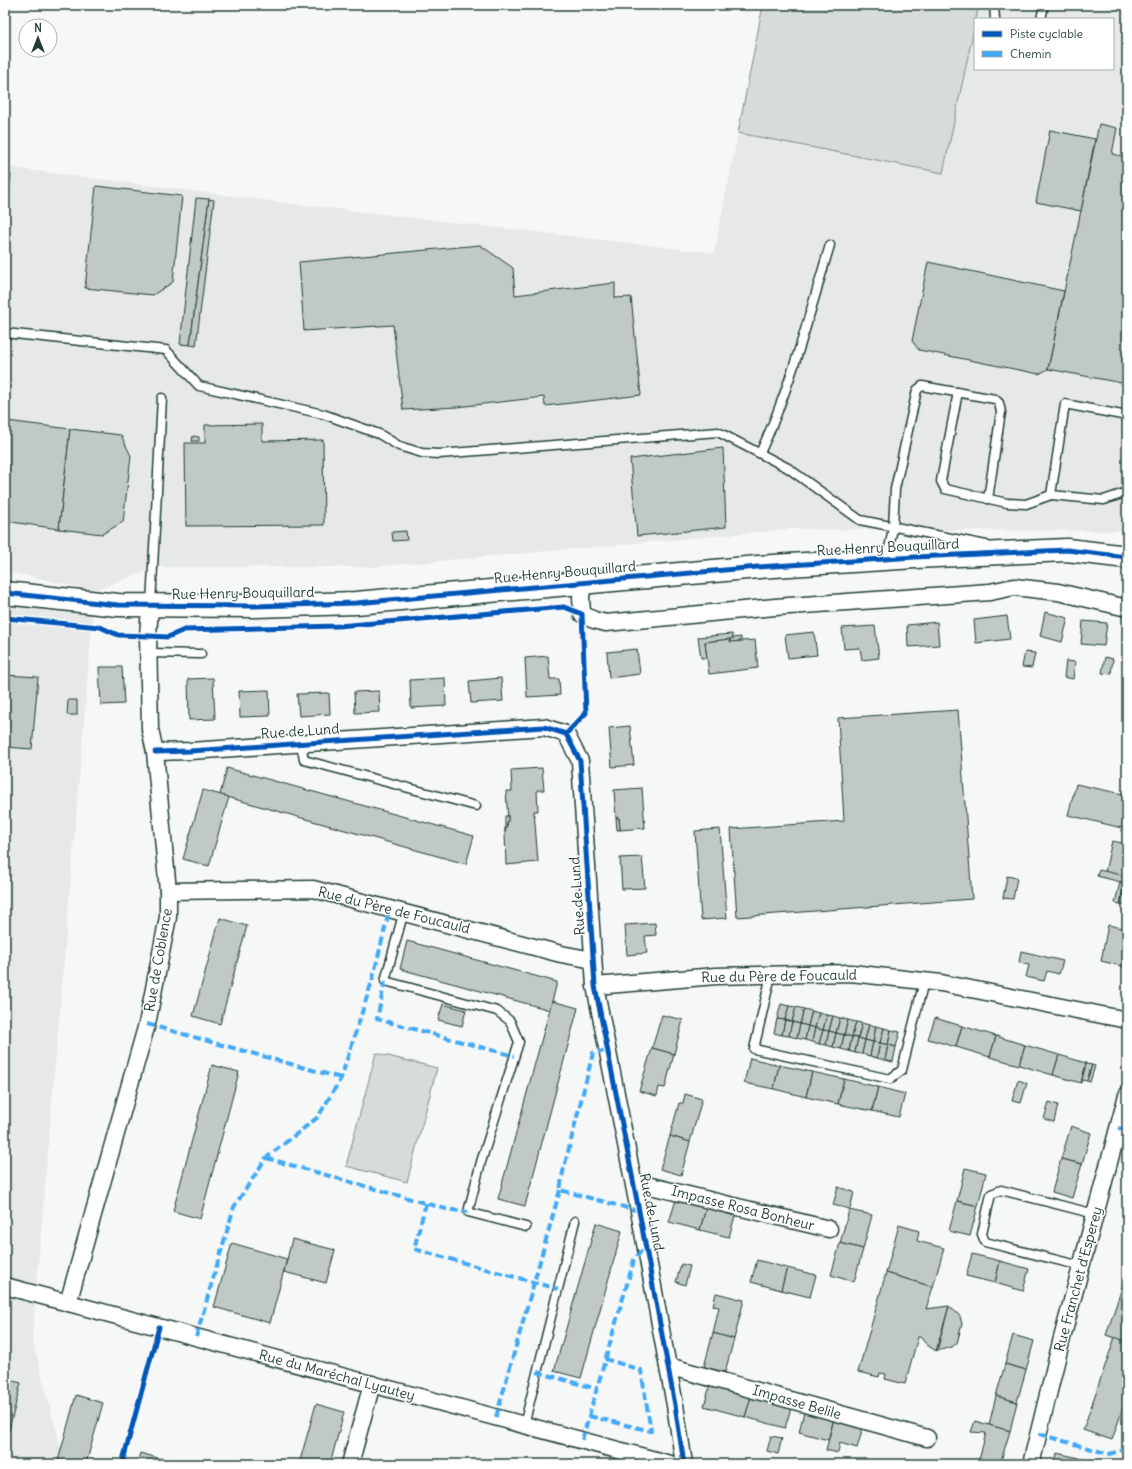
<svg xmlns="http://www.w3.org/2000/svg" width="1132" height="1469" viewBox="0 0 1132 1469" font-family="Delius,sans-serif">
<rect width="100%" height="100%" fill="#f6f7f7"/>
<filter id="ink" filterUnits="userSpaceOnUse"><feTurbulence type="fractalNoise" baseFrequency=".025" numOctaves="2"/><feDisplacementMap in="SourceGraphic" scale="8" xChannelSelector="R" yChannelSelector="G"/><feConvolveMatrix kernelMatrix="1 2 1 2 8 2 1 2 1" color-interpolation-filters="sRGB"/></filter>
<g filter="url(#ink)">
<polygon fill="#e6e9e8" points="979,5 1127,5 1127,531 792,529 372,567 157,567 95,590 32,1339 65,1464 5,1464 5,599 93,590 5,571 5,167 270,201 714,253 738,133 943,173 975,25 975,69 1113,69 1113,19 976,19"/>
<g fill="#d6dcdb" stroke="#7a8c88">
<polygon points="763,5 979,5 943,173 738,133"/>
<polygon points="376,1053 437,1068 407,1182 346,1166"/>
</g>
<g fill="#c0c9c6" stroke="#1f3d34">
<polygon points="1099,124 1117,128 1112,154 1127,157 1127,384 1048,369"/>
<polygon points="1050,130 1095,139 1081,211 1036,202"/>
<polygon points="5,174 11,175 5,226"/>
<polygon points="96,186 182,196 173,282 153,295 85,288"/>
<polygon points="196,198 209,199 190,345 180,344"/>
<polygon points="209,199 214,200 196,346 190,345"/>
<polygon points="480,245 513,268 515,295 615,283 615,298 631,297 641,395 545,406 544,397 457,407 403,410 393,325 304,331 299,262"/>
<polygon points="928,262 1064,291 1048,369 1039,374 919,350 912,341"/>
<polygon points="7,421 70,429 59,529 5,521 5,437"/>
<polygon points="262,424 262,441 323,440 324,525 186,526 185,443 205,443 205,425"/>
<polygon points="70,429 121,435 131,456 123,522 102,534 59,529"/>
<polygon points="193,436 199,437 199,441 192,441"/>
<polygon points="723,448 726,527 637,536 630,459"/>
<polygon points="406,531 407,540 393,541 392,532"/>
<polygon points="1045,612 1068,618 1062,642 1040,636"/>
<polygon points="1007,616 1010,639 976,643 974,620"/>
<polygon points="1083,621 1107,623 1104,646 1081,644"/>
<polygon points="937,622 939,645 908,647 907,625"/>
<polygon points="875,626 879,658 862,660 860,648 844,649 842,628"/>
<polygon points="814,632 817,655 788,658 785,635"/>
<polygon points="732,634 733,639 705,642 707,658 701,658 698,637"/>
<polygon points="741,637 741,641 730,642 730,639 733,638"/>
<polygon points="730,639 730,642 755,640 758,668 709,674 705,642"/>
<polygon points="637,649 640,674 609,678 607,652"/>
<polygon points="1025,652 1035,653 1032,668 1022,667"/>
<polygon points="548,656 550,679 559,679 560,695 527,697 525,658"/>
<polygon points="1105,657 1113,659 1111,674 1102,673"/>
<polygon points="1066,661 1075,662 1073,679 1064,677"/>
<polygon points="99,667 122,667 124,704 101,705"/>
<polygon points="5,675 38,677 32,749 5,747"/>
<polygon points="213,678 215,719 189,720 188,679"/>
<polygon points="445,678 446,706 411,708 410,680"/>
<polygon points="501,678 503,701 471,703 469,681"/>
<polygon points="269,690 270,716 240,717 239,691"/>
<polygon points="379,691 380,712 355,713 354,692"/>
<polygon points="329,693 330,714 299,716 297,694"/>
<polygon points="68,700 77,700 77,715 67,715"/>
<polygon points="958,710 972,899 737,917 731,829 844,821 838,718"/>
<polygon points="630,726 634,765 612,767 609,728"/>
<polygon points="227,768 474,836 466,864 220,795"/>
<polygon points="542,768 544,790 537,790 538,811 534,811 538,862 506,865 505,832 508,820 506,791 512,791 511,770"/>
<polygon points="1076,784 1127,795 1127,806 1122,828 1068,815"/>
<polygon points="642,788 645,828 620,830 619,818 616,818 614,790"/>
<polygon points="203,790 229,797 209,866 183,859"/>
<polygon points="505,816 508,816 508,820 505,832"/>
<polygon points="616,818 619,818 620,830 617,830"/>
<polygon points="720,829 727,918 701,920 695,831"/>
<polygon points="1112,841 1127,844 1127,877 1105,872"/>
<polygon points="642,857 645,888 622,889 620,858"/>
<polygon points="1099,870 1126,876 1127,906 1120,904 1125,883 1097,876"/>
<polygon points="1007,876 1017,878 1013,899 1003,898"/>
<polygon points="1120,882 1125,883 1120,904 1115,903"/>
<polygon points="220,918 247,926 220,1024 193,1016"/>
<polygon points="655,923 656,935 645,936 647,953 627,955 625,925"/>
<polygon points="1108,925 1127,929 1126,967 1101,961"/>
<polygon points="407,941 557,982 550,1010 400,969"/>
<polygon points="1021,951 1063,961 1059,974 1047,971 1044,981 1026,977 1029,965 1019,963"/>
<polygon points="552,1001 578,1008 525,1206 498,1199"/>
<polygon points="443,1004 466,1010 462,1026 438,1020"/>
<polygon points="781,1004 789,1006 785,1020 777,1019"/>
<polygon points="789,1006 796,1007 792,1022 785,1020"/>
<polygon points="796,1007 804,1009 800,1024 792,1022"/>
<polygon points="804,1009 812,1011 808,1026 800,1024"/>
<polygon points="812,1011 819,1013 815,1028 808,1026"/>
<polygon points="819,1013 827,1015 823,1030 815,1028"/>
<polygon points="662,1015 683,1020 674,1054 652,1048"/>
<polygon points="827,1015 833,1016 829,1031 823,1030"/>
<polygon points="833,1016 840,1018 836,1033 829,1031"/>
<polygon points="840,1018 848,1020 844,1035 836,1033"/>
<polygon points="935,1018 962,1026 956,1047 928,1039"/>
<polygon points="777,1019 785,1020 782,1035 774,1033"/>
<polygon points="785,1020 792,1022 789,1036 782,1035"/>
<polygon points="848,1020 856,1022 852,1037 844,1035"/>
<polygon points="792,1022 800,1024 797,1038 789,1036"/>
<polygon points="856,1022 862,1023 858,1038 852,1037"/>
<polygon points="862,1023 869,1025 865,1040 858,1038"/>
<polygon points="800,1024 808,1026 805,1040 797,1038"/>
<polygon points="869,1025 876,1026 873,1042 865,1040"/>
<polygon points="808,1026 815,1028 812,1042 805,1040"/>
<polygon points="876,1026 884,1028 880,1043 873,1042"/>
<polygon points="962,1026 996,1036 990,1057 956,1047"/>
<polygon points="815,1028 823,1030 819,1044 812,1042"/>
<polygon points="884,1028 891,1030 888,1045 880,1043"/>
<polygon points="823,1030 829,1031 826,1045 819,1044"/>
<polygon points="891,1030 900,1032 896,1047 888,1045"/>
<polygon points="829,1031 836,1033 833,1047 826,1045"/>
<polygon points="836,1033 844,1035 841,1049 833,1047"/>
<polygon points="844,1035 852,1037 849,1051 841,1049"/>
<polygon points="996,1036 1025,1045 1019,1065 990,1057"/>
<polygon points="852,1037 858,1038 855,1053 849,1051"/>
<polygon points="858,1038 865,1040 862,1054 855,1053"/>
<polygon points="865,1040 873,1042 870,1056 862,1054"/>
<polygon points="873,1042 880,1043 877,1058 870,1056"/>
<polygon points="880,1043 888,1045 885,1060 877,1058"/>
<polygon points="888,1045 896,1047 893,1062 885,1060"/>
<polygon points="1025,1045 1059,1055 1053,1075 1019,1065"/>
<polygon points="652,1048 674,1054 665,1088 659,1087 657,1096 639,1091"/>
<polygon points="1059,1055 1086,1063 1081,1083 1053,1075"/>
<polygon points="750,1058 779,1065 774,1089 744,1083"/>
<polygon points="1086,1064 1092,1065 1087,1081 1082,1080"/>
<polygon points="212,1065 239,1072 200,1219 173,1211"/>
<polygon points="779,1065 812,1072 806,1097 774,1089"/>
<polygon points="1092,1065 1095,1066 1090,1082 1087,1081"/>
<polygon points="812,1072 844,1079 838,1104 806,1097"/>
<polygon points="844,1079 878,1087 872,1111 838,1104"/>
<polygon points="1018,1080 1027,1083 1021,1103 1012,1101"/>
<polygon points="878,1087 905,1094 899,1117 872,1111"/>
<polygon points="685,1094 702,1099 690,1142 670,1136 679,1103 683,1103"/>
<polygon points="1049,1102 1058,1105 1054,1122 1044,1119"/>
<polygon points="1071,1126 1091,1133 1082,1164 1061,1159"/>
<polygon points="670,1136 690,1142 681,1175 660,1169"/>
<polygon points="1061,1159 1082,1164 1072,1198 1052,1192"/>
<polygon points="965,1168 986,1173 978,1206 957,1201"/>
<polygon points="838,1187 854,1192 850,1209 833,1205"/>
<polygon points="676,1200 706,1208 700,1230 669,1222"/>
<polygon points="957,1201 978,1206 970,1236 949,1231"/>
<polygon points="706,1208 735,1216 729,1237 700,1230"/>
<polygon points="849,1210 872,1215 863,1249 840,1243"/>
<polygon points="596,1223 622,1231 581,1378 554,1371"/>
<polygon points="899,1225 919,1231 917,1241 944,1248 933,1287 886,1273"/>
<polygon points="292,1239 335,1250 326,1283 284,1272"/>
<polygon points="232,1243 287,1259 270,1323 214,1307"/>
<polygon points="840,1243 863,1249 854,1282 831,1275"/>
<polygon points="972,1254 1000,1261 995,1283 966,1276"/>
<polygon points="757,1260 787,1268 781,1290 751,1282"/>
<polygon points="1000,1261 1029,1269 1023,1291 995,1283"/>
<polygon points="681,1264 690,1266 685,1285 676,1282"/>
<polygon points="787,1268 816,1275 810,1297 781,1290"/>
<polygon points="886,1273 933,1287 926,1309 949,1306 936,1351 927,1345 920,1337 918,1337 905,1384 885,1379 886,1374 880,1373 879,1377 858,1372"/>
<polygon points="1127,1273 1127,1342 1106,1335"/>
<polygon points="716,1293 744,1300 734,1339 713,1333 719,1307 713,1306"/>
<polygon points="949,1306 960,1316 962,1324 957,1343 952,1347 937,1351"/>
<polygon points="713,1333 734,1339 725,1372 704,1367"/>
<polygon points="1013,1335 1034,1341 1026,1370 1005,1364"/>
<polygon points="1115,1337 1127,1342 1127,1396 1112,1440 1083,1430"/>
<polygon points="1005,1364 1026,1370 1017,1402 996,1396"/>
<polygon points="5,1379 21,1383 5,1445"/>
<polygon points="710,1386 751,1397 745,1417 704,1406"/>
<polygon points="76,1395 103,1403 86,1464 68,1464 58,1461"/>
<polygon points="996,1396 1017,1402 1010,1431 989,1425"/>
<polygon points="751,1397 791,1408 785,1428 745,1417"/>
<polygon points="316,1404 344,1412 342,1420 330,1464 299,1464"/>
<polygon points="804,1412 834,1419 828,1440 799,1432"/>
<polygon points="834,1419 863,1427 857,1448 840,1443 838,1453 826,1450"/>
<polygon points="975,1421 1010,1431 1000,1464 979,1460 986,1433 971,1432"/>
<polygon points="771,1436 782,1438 778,1454 767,1451"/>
<polygon points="140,1453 180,1464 137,1464"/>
<polygon points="1057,1453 1105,1464 1055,1464"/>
<polygon points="979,1460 994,1464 978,1464"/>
</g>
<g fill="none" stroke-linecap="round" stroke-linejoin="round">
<g stroke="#1f3d34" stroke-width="11">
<g id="service">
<polyline points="994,5 995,19"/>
<polyline points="1041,19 1044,5"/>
<polyline points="5,333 166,350 199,386 323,414 379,434 399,446 422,453 439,454 718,432 788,468 860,520 986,545"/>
<polyline points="958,392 941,481 945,489 1007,503 1026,504 1051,495"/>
<polyline points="1127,416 1065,404 1051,495 1104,500 1127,492"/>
<path d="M 760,453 C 791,387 809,315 830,245"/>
<polyline points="887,558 893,528 895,489 917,390 922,386 995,399 999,403 1001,412 988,499"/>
<polyline points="151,604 162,398"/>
<polyline points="148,653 201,654"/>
<polyline points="301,743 304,760 476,806"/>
<polyline points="404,911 385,981 497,1011 510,1021 519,1042 481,1162 468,1212 526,1227"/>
<polyline points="771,975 754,1049 890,1079 902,1070 924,981"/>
<polyline points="1081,1266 985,1242 982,1234 991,1194 1001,1190 1095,1214"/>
<polyline points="524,1425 575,1221"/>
</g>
</g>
<g stroke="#1f3d34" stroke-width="19">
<g id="minor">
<polyline points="583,584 581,597 582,614 594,620 606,623 775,607 990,592 1014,587 1058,592 1127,608"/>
<polyline points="155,752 190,751 544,727 566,734 580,761 595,986 639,1211 675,1405 684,1464"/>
<polyline points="168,891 313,889 561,954 593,960"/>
<polyline points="595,986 716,976 851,973 941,983 1127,1020"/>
<polyline points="634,1182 829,1229"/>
<polyline points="5,1286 670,1464"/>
<polyline points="68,1303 147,1024 168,917 168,891 155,752 150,729 148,636 150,607"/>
<polyline points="668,1366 927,1438"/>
<polyline points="350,1464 372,1384"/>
<polyline points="1031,1464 1061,1342 1127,1095"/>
</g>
</g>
<g stroke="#1f3d34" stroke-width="25">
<polyline id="secondary" points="5,593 118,605 255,606 356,603 758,567 915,557 1067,550 1127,557"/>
</g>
<use href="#service" stroke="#fff" stroke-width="8"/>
<use href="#minor" stroke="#fff" stroke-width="16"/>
<use href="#secondary" stroke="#fff" stroke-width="22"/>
<g stroke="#3fa9f5" stroke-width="4" stroke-dasharray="8 4" stroke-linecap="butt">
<polyline points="385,981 377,1019 514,1056"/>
<polyline points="147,1024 341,1078"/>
<polyline points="606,1051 593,1053 563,1172 560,1190 639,1211"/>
<polyline points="1118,1128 1127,1130"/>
<polyline points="266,1158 446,1209 468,1212"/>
<polyline points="426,1203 414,1249 558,1289"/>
<polyline points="196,1337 234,1207 266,1158 318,1117 341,1078 373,978 390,907"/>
<polyline points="537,1372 597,1389"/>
<polyline points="589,1416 651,1431 641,1370 605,1359"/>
<polyline points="496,1417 560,1190"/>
<polyline points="1039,1434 1109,1454 1124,1450 1127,1442"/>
<polyline points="582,1440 634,1260 646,1245"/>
</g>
<g stroke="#fff" stroke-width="8">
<g id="cycleway">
<polyline points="5,593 118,605 255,606 356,603 758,567 915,557 1067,550 1127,557"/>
<polyline points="5,618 100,627 118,635 148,636 168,637 184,630 338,626 564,607 582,614 586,713 566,734"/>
<polyline points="155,752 190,751 544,727 566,734 580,761 595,986 639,1211 675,1405 684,1464"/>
<polyline points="122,1464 159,1327"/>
</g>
</g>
<use href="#cycleway" stroke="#0057b8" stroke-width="5"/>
</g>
</g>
<g text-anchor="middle" stroke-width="3" stroke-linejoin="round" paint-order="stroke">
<g font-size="14" fill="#1f3d34" stroke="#fff">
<text transform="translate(888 547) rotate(-3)" y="5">Rue Henry Bouquillard</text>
<text transform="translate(565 572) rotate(-5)" y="5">Rue Henry Bouquillard</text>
<text transform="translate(243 593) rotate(-1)" y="5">Rue Henry Bouquillard</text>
<text transform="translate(300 731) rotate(-4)" y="5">Rue de Lund</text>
<text transform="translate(577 896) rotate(-94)" y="5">Rue de Lund</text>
<text transform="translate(394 910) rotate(14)" y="5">Rue du Père de Foucauld</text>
<text transform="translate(158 960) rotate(-80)" y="5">Rue de Coblence</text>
<text transform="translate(779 976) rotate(-1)" y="5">Rue du Père de Foucauld</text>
<text transform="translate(743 1208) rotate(14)" y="5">Impasse Rosa Bonheur</text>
<text transform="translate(652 1212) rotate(79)" y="5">Rue de Lund</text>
<text transform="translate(1078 1279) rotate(-75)" y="5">Rue Franchet d'Esperey</text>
<text transform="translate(337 1375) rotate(15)" y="5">Rue du Maréchal Lyautey</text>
<text transform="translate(797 1402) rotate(16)" y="5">Impasse Belile</text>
</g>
</g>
<rect width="1132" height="1469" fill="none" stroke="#fff" stroke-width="20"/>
<rect x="10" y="10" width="1112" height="1449" fill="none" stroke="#1f3d34" stroke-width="1.5" filter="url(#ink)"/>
<rect x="974" y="18" width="140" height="52" fill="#ffffff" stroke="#a5b1ae"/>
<rect x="982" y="31" width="20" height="6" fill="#0057b8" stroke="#a5b1ae"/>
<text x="1010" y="38" font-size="12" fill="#1f3d34">Piste cyclable</text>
<rect x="982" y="51" width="20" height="6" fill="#3fa9f5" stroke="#a5b1ae"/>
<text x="1010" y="58" font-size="12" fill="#1f3d34">Chemin</text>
<g transform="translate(38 38)"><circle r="19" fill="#ffffff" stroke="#a5b1ae"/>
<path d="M0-3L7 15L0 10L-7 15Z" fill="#1f3d34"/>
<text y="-6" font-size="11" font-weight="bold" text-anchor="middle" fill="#1f3d34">N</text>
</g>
</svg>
